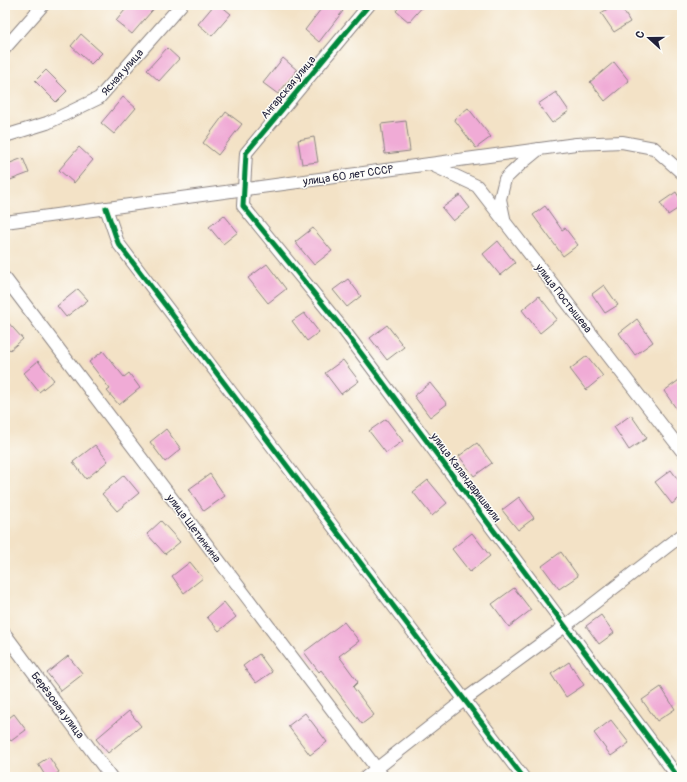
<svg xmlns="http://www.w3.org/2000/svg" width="687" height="782" viewBox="0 0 687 782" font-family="Pangolin,sans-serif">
<rect width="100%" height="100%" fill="#fdfcf7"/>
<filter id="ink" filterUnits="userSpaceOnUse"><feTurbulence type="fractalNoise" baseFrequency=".025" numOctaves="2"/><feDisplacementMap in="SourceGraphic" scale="8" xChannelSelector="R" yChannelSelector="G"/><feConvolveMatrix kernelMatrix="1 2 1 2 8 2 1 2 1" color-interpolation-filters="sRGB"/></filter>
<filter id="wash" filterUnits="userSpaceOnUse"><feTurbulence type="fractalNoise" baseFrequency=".012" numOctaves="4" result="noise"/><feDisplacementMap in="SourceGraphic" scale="16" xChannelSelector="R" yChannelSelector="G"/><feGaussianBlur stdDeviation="0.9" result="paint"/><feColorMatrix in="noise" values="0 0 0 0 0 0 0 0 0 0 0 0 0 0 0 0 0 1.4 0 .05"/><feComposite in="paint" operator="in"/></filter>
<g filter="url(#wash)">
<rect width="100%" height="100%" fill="#f3e2c6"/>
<g id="blocks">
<g fill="#f0abd6">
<polygon points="129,5 157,5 132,34 116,21"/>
<polygon points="214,5 220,5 231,14 212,36 198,24"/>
<polygon points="324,5 335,5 343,11 319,42 305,30"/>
<polygon points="401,5 424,5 409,22 396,11"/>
<polygon points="614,5 620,5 630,22 614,32 601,13"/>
<polygon points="81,34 102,53 91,64 71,46"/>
<polygon points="167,48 179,59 159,81 147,70"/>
<polygon points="283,58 297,70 278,94 263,83"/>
<polygon points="614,62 629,81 605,101 590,82"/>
<polygon points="46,70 67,91 56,102 35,81"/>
<polygon points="556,92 569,111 552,123 538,104"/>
<polygon points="123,97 136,108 114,134 101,123"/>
<polygon points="468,108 491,137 476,148 454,119"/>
<polygon points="226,112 242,124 218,155 203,143"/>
<polygon points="406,121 410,151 385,154 381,124"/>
<polygon points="314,137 318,162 302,164 298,140"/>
<polygon points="79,147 93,160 74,183 59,170"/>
<polygon points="23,158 29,173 5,182 5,165"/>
<polygon points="676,192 682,202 682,206 668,215 660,203"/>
<polygon points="460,195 470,208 453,221 442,208"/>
<polygon points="545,206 562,230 565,228 578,245 563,256 533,215"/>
<polygon points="224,215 238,232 223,244 209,227"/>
<polygon points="313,228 332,251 314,265 295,242"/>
<polygon points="498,241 515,263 500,275 483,254"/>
<polygon points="267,264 286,289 268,303 248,278"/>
<polygon points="348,279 361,296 347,307 333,290"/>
<polygon points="604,285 618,305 605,313 592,294"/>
<polygon points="78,289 88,300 66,317 57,306"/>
<polygon points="539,296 557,319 540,333 522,310"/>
<polygon points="304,313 319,332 307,341 292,321"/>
<polygon points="5,319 23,339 10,350 5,345"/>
<polygon points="637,319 653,342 635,355 619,333"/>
<polygon points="387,325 404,347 387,360 370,338"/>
<polygon points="103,351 124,377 129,373 140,388 119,405 107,391 110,389 89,362"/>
<polygon points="587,356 603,376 586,390 570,369"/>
<polygon points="343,360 359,381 341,394 325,373"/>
<polygon points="38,361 54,380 39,392 24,373"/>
<polygon points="682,378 682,417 664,391"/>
<polygon points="430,383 447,404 430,417 414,396"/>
<polygon points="631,415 647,438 629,450 614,427"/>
<polygon points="386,419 403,441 386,453 369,431"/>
<polygon points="166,429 181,449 165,462 150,442"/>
<polygon points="477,443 492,463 474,476 459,456"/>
<polygon points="95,445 108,461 86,479 73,462"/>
<polygon points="671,470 682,485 682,496 672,504 655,482"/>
<polygon points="210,474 225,496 204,511 189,489"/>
<polygon points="124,475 139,493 117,511 102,494"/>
<polygon points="428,480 447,503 432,516 413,492"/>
<polygon points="519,497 534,518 518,530 502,510"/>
<polygon points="161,521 180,542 165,554 147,534"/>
<polygon points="472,533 490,556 470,572 452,549"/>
<polygon points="561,552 578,576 559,589 542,566"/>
<polygon points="190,562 203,578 184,593 172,576"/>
<polygon points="514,588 531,610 509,627 492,604"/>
<polygon points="224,602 236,617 219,631 207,617"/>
<polygon points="601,615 614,633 599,644 586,626"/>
<polygon points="344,622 359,641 339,656 358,682 353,687 374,715 362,724 321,670 319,672 304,652"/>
<polygon points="259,654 272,672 256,683 243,666"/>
<polygon points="68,656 83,674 61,691 47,673"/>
<polygon points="569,662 584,685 566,697 551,674"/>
<polygon points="661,687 675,709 657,721 642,700"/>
<polygon points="129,711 141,726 108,753 96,739"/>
<polygon points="305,713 327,742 310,755 288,726"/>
<polygon points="14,714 26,730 11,741 5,734 5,721"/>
<polygon points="611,720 629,743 611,756 594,733"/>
<polygon points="49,757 59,772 52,777 46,777 38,764"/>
</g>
</g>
</g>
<g filter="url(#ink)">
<use href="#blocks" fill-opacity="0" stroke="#8a8280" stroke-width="1"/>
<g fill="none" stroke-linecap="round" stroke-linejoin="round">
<g stroke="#8a8280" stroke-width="14">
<g id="street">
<polyline points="369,5 246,153 243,206 343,329 678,777"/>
<polyline points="5,48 43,5"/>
<polyline points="5,136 47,123 99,98 181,5"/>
<polyline points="430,164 477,186 682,451"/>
<polyline points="106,208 118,243 523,777"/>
<polyline points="504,218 500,199 505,179 522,163 539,149"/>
<polyline points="5,222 576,144 622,142 654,148 682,173"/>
<polyline points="5,278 383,777"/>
<polyline points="5,634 111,777"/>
<polyline points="366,777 464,700 565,626 682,535"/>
</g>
</g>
<use href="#street" stroke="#fff" stroke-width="12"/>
<g stroke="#fdfcf7" stroke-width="8">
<g id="cycleway">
<polyline points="369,5 246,153 243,206 343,329 678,777"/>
<polyline points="106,208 118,243 523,777"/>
</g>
</g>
<use href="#cycleway" stroke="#00873e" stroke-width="5"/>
</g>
</g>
<g text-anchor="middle" stroke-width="3" stroke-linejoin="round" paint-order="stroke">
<g font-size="11" fill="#22223b" stroke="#fdfcf7">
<text transform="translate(122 72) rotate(-49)" y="4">Ясная улица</text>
<text transform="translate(288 87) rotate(-50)" y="4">Ангарская улица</text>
<text transform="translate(348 175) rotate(-8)" y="4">улица 60 лет СССР</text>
<text transform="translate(564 298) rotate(52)" y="4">улица Постышева</text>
<text transform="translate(466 477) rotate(53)" y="4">улица Каландаришвили</text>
<text transform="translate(194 528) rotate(53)" y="4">улица Щетинкина</text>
<text transform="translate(58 705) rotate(53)" y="4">Берёзовая улица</text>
</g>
</g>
<rect width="687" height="782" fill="none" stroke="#fdfcf7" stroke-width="20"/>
<g transform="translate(649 38) rotate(291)" stroke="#fdfcf7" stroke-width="3" paint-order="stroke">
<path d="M0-3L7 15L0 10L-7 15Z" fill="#22223b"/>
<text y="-6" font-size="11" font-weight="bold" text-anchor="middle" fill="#22223b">С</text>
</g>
</svg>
